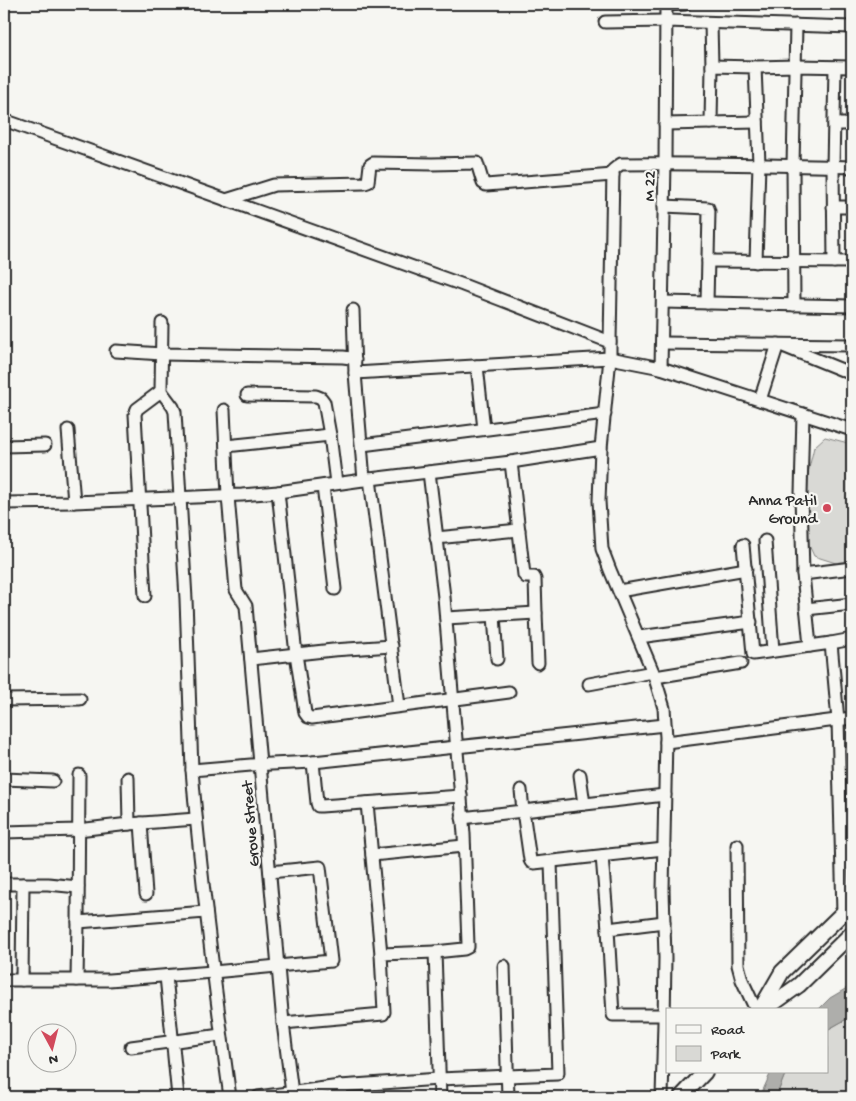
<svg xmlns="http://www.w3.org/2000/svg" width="856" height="1101" viewBox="0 0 856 1101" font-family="'Gochi Hand',sans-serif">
<rect width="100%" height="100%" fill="#f6f6f2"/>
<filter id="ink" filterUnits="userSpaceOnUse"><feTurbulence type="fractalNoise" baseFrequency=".02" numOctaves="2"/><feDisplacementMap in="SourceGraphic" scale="10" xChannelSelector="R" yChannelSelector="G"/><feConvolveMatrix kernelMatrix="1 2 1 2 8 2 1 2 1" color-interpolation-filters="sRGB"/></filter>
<g filter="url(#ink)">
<g fill="#d9d9d5" stroke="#828280">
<polygon points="825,437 852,444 852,566 848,567 814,556 800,526 804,490 814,447"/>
<polygon points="852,1016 852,1097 776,1097 786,1072 827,1072 827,1030"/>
</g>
<g fill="#aeaeab" stroke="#7a7a78">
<polygon points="852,985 852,1016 827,1030 827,1010 818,1010 830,998"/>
<polygon points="771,1072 786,1072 776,1097 760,1097"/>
</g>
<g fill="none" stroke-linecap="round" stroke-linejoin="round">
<g stroke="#2b2b2b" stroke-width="15">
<g id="minor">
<polyline points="666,5 685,4"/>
<polyline points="605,22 666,21 852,27"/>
<polyline points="711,23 712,66"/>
<polyline points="755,67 796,66 852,67"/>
<polyline points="4,120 463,285 610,342 610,358 661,368 852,430"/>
<polyline points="711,123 757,122"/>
<polyline points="665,124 711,123 712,66 755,67 759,164 756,262"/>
<polyline points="834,124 852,124"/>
<polyline points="226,200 274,185 365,183 368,182 370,165 373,163 432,164 477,163 483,183 486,185 613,175"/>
<polyline points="664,206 708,208 709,211 707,303"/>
<polyline points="833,207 852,207"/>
<polyline points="708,261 852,262"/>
<polyline points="834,262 833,167 835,67"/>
<polyline points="663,302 852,306"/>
<polyline points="794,305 793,165 796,25"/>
<polyline points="353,310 355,373 364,480"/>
<polyline points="162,323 161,391 173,407 175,412 186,599 192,770"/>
<path d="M 610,342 L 613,170 L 618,166 L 621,164 C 698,163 775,165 852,167"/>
<polyline points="662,343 852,345"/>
<polyline points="116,351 162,354 343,357 351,358 355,360"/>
<polyline points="477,366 484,429"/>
<polyline points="661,368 665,163 666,4"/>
<polyline points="355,373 610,358 601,448 599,501 602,549 610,570 653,672 664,708 666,737 663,890 665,958 664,1022 662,1097"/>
<polyline points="247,395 316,396 321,398 324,402 330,435 336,483"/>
<polyline points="760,400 778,344 852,374"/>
<polyline points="224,410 228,496 236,590 246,606 283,1023 383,1014 384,1012 381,954 435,952"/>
<polyline points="803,414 801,494 803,574"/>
<polyline points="68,430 74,502"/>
<polyline points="362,445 605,414"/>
<polyline points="4,446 45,445"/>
<polyline points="226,446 330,435"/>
<polyline points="511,462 524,575 526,577 534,577 535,579 536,613 538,663"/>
<polyline points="429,472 444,597 464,834 468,945 468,947 464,949 435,952 440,1097"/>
<polyline points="370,479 399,706"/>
<polyline points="323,486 335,589"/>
<polyline points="278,492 296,654 305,713 308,717 312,718 509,692"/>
<polyline points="4,503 74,502 173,498 242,495 278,492 370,479 511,462 601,448"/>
<polyline points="436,538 519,530"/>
<polyline points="765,541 773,651"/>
<polyline points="743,545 753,654 831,643 838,720 843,913"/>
<polyline points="619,591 746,569"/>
<polyline points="145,596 135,414 137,409 161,391"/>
<polyline points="806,609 852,604"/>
<polyline points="494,615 497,659"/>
<polyline points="446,618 536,613"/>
<polyline points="639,637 751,622"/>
<polyline points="831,643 852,639"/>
<polyline points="810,646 803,574 852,568"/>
<polyline points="251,659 333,650 392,646"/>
<polyline points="655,677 741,663"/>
<polyline points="589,684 653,672"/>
<polyline points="4,700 80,699"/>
<polyline points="666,742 852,718"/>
<polyline points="313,762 317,803 318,806 321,806 461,796"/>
<polyline points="79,775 78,922 206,912"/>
<polyline points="580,775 584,804"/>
<polyline points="128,778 129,824"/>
<polyline points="4,779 53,781"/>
<polyline points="367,803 381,954"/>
<polyline points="462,818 523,811 521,790"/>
<polyline points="141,823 146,894"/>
<polyline points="4,832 78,830 129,824 196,819"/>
<polyline points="737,845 738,965 742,980 756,1010"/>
<polyline points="664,849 534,863 531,862 530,860 523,811 665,795"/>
<polyline points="372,855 464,846"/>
<polyline points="602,856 608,929 613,1015 664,1015"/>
<polyline points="4,884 48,884 78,887"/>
<polyline points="608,929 664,922"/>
<polyline points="504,966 508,1097"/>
<polyline points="166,976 178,1097"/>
<polyline points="4,980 109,980 213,972 331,961 320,867 270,872"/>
<polyline points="22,980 23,884"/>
<polyline points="77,980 78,922"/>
<polyline points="283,1023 292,1093"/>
<polyline points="131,1047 221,1035"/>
<polyline points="340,1086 439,1079 557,1074 558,1073 551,862"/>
<path d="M 230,1097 C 215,989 201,880 192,770 L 251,765 L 313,762 L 665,725"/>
<polyline points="258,1097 340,1086 341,1097"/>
</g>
</g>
<g stroke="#2b2b2b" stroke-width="18">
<g id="major">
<polyline points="760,1010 782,972 852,904"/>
<polyline points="764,1010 799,985 852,933"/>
<polyline points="681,1097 705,1072"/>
</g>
</g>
<use href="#minor" stroke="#f6f6f2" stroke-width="11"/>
<use href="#major" stroke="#f6f6f2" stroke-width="14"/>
</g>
</g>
<circle fill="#d1495b" stroke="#f6f6f2" stroke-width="2" cx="827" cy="508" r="5"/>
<g text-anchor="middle" stroke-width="4.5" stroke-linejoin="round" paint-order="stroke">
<g font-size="16" fill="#2b2b2b" stroke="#f6f6f2">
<text transform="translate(648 186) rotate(-89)" y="6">M 22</text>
<text transform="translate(249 824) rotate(-95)" y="6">Grove Street</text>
</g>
<g font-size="16" fill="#2b2b2b" stroke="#f6f6f2" text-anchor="end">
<text x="817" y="505">Anna Patil<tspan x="817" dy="18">Ground</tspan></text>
</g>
</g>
<rect width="856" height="1101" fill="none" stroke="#f6f6f2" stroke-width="20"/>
<rect x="10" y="10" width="836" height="1081" fill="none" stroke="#2b2b2b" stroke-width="2" filter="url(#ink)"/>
<rect x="666" y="1008" width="162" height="65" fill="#f6f6f2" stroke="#a5a5a2"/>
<rect x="676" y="1025" width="25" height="8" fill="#f6f6f2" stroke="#a5a5a2"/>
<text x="711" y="1034" font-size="15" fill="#2b2b2b">Road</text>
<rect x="676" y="1046" width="25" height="15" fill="#d9d9d5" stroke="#a5a5a2"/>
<text x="711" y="1058" font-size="15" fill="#2b2b2b">Park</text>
<g transform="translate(52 1048) rotate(173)"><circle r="24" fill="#f6f6f2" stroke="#a5a5a2"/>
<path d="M0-4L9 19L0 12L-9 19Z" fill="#d1495b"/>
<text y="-8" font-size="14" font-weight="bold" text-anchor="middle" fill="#2b2b2b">N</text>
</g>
</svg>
